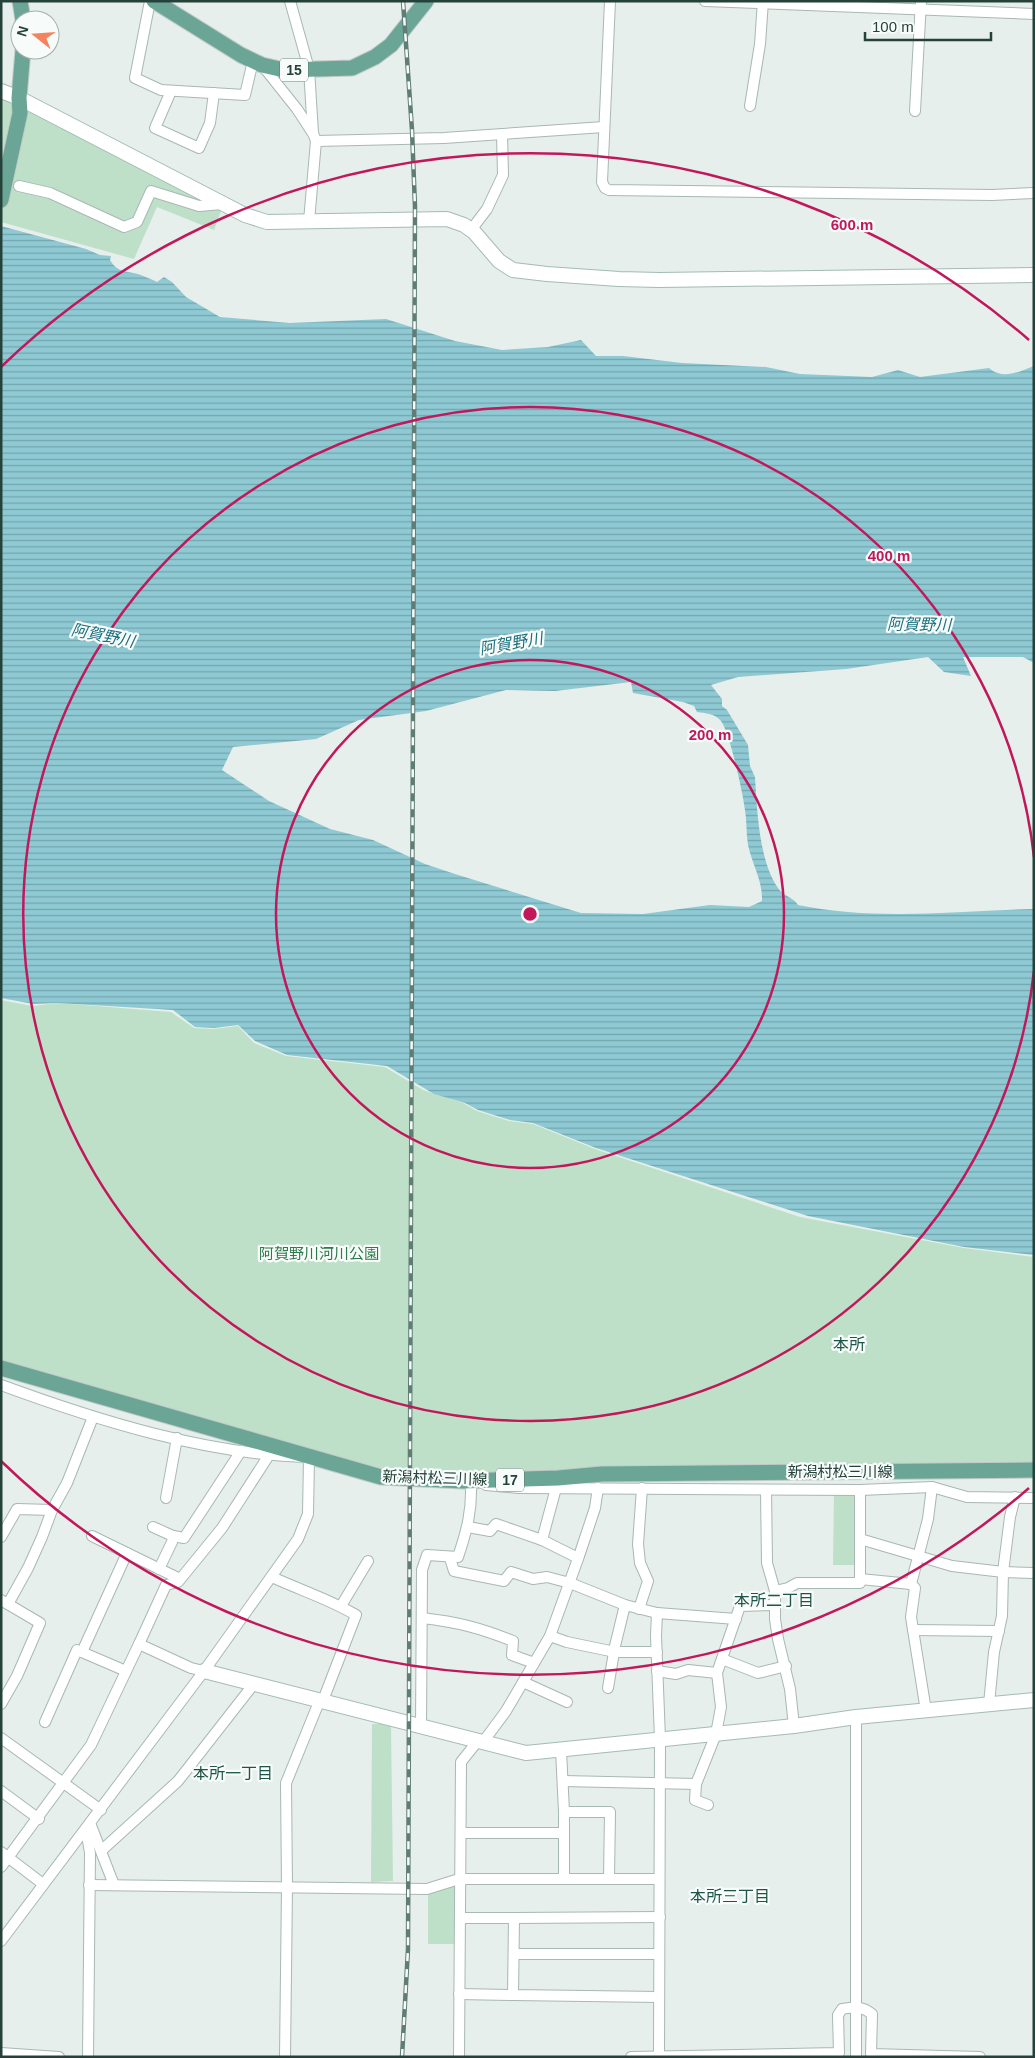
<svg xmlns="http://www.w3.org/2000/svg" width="1035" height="2058" viewBox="0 0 1035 2058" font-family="Arial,'Noto Sans JP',sans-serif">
<defs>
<pattern id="water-rules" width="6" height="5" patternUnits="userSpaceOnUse" patternTransform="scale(1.25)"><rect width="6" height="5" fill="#8ec9d4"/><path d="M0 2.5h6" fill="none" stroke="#74a5ad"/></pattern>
</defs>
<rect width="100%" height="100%" fill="#e6efeb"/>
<g fill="#bfe0c8">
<polygon points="1,96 221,211 214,230 157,207 134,259 1,222"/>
<polygon points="1,1000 32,1006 59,1003 171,1012 194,1028 213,1029 238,1026 254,1043 286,1056 385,1067 423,1090 463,1103 477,1111 509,1121 533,1124 595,1149 800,1217 964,1248 1034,1257 1034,1465 477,1478 383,1473 1,1363"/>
<polygon points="834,1492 855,1492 854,1565 833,1565"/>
<polygon points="372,1724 383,1724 391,1726 393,1881 371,1882"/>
<polygon points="451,1883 456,1887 455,1944 428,1944 428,1890"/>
</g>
<path fill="url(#water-rules)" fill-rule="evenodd" d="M 1,226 L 86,249 L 100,255 L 111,256 L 110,260 C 117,272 125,271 138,274 C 144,276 151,279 157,282 L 164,277 L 172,282 L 186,297 L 220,317 L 290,323 L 386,319 L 455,341 L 502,350 L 548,347 L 581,340 L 596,356 L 623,356 L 682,363 L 766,367 L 800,374 L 872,377 L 898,370 L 920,377 L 989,368 C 1003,380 1019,372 1034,366 L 1034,663 L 1023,657 L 963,657 L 971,676 L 944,672 L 928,657 L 846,669 L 738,677 L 711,685 L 722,699 L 722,706 L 727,710 L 748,745 L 750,766 L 755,777 C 757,810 759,861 778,888 C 783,896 793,897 798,905 C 875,921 956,911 1034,909 L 1034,1255 L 964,1247 L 808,1216 L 596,1148 L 533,1123 L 510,1120 L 478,1110 L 465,1103 L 434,1094 L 387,1066 L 287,1055 L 255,1041 L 238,1025 L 214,1028 L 195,1027 L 173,1010 L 58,1003 L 33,1004 L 1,998 ZM 631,682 L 633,693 L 683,702 L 694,706 L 697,712 C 705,713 716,714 721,721 C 730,733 743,794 745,810 C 747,822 746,833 748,845 C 752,864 763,881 762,901 L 749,907 L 710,905 L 643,914 L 581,913 L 455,874 L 425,864 L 373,840 L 330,829 L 269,801 L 222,770 L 233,747 L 316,739 L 359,720 L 426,711 L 506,690 L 555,691 Z"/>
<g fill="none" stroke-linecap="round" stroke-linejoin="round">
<g stroke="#a8b8b2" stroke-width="12">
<g id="street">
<polyline points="150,1 135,78 161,90 245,95 253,61"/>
<polyline points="290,1 309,69 313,133 316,141 309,221"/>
<polyline points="610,1 602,182 605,188 609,190 992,195 1034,193"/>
<polyline points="705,1 1034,14"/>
<polyline points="262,65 297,109 312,132"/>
<polyline points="171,91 155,128 199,148 210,123 214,93"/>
<polyline points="750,106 760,44 763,1"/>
<polyline points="915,111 921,1"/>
<polyline points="316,141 444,138 604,127"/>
<polyline points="19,186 50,193 124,227 137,222 151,191 199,206 222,204"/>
<polyline points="471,230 487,209 503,175 502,134"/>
<path d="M 1,1385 C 96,1420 208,1455 309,1457 L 308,1514 L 298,1539 L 204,1671 L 1,1941"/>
<polyline points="486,1485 519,1488 860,1490 932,1487 967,1497 1034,1498"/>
<polyline points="766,1490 767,1563 775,1591 775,1619 778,1639 790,1689 794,1726"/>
<polyline points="166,1498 177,1438"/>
<polyline points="153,1527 173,1536 172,1542 159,1569"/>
<polyline points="468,1527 490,1531 496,1524 542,1540 578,1558"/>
<polyline points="92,1536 180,1579"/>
<polyline points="173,1536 184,1538 241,1451"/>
<polyline points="1,1537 17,1509 52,1510"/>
<polyline points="860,1539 952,1566 1003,1572 1034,1573"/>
<polyline points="542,1540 556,1488"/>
<polyline points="450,1558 454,1571 504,1581 511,1572 533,1579 547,1577 570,1583 625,1605 657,1613 736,1619"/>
<path d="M 272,1577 C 300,1590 329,1599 356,1615 L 322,1703"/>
<polyline points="860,1579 911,1584"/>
<polyline points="775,1591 788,1588 797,1583 860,1583 860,1490"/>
<polyline points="1,1600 40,1623 17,1676 1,1704"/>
<polyline points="8,1604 28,1568 42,1537 52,1510 67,1483 93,1417"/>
<polyline points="341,1606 368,1561"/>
<polyline points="639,1609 648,1581 640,1563 638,1544 642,1488"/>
<polyline points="657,1613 656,1636 660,1739 659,2057"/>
<path d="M 422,1618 C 458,1622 480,1628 513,1641 L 512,1655 L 534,1663"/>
<polyline points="913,1630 999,1631"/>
<polyline points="550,1636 567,1642 615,1652 657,1652"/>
<polyline points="139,1644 166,1585 178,1582 222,1528 269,1455"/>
<polyline points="82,1652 127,1553"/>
<polyline points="722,1659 758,1673 786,1666"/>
<polyline points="657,1671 676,1674 688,1670 717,1673"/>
<polyline points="523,1682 567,1702"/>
<polyline points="608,1688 615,1646 625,1605"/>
<polyline points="989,1704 994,1652 1002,1616 1003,1572 1010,1517 1015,1497"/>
<polyline points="926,1711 911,1617 915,1588 911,1584 928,1519 932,1487"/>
<polyline points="856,1717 856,2057"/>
<polyline points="45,1722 77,1650 126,1671"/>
<path d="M 421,1728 L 422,1570 L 427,1555 L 458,1557 C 467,1530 472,1511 471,1483"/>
<polyline points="1,1738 101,1810"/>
<polyline points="483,1742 506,1711 550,1636 579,1556 595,1508 598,1488"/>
<polyline points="561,1750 564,1812"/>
<polyline points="563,1781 696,1784"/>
<polyline points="1,1791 39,1819"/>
<polyline points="708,1805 695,1800 696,1784 716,1734 721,1707 717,1673 740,1606 775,1605"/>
<polyline points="90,1823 114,1885"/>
<polyline points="86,1829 90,1853 88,2057"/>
<polyline points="461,1833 564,1833"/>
<polyline points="102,1850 178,1781 253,1685"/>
<polyline points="1,1852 43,1884"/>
<polyline points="1,1867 91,1745 139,1644 191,1668 204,1671"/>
<polyline points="564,1878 564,1812 610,1812 609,1878"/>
<polyline points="89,1885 427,1889 459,1879 659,1879"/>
<polyline points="461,1918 514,1918"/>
<polyline points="514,1954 659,1954"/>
<polyline points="459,1994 513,1995"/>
<polyline points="659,1997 513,1995 514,1918 660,1917"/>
<polyline points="1,2053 59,2057"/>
<polyline points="285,2057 287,1887 286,1783 319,1702"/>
<polyline points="459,2057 461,1762 477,1742"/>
<path d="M 631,2057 L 839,2053 L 838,2015 L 842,2009 C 854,2007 862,2006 872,2014 L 871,2054 L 980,2057"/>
</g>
</g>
<g stroke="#a4bbb3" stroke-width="16">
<g id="secondary">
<polyline points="1,91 19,98 245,215 267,222 447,219 464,225 474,232 499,261 513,270 547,274 619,279 659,280 1034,275"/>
<polyline points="204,1671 526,1753 794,1726 856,1717 1034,1700"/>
</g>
</g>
<g stroke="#c2cac8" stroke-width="17">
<g id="primary">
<polyline points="20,1 23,20"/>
<polyline points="154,1 241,55 262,65 284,70 352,68 375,57 391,45 426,1"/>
<polyline points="1,200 20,113 19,98 23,50"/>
<polyline points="1,1368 381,1477 463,1481 558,1478 602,1474 1034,1470"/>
</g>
</g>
<use href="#street" stroke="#fff" stroke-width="10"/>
<use href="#secondary" stroke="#fff" stroke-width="14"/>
<use href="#primary" stroke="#6aa596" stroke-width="15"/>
<g stroke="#5f7d75" stroke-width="4.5">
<polyline id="rail" points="402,2057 408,1949 415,207 412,130 403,1"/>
</g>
<use href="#rail" stroke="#f7fbf9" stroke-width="2.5" stroke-dasharray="8" stroke-linecap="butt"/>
</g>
<g fill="none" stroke="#c2185b" stroke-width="2.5">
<circle cx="530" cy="914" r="254"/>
<path d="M1034 971A507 507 0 1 1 1034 857"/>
<path d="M1029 1488A761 761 0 0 1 1 1461M1 367A761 761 0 0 1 1029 340"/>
</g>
<g text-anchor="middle" stroke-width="4.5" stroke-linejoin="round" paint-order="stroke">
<g fill="#f7fbf9" stroke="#637a73" stroke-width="1">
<rect x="280" y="58.5" width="28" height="23" rx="4"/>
<rect x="496" y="1468.5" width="28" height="23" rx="4"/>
</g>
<g font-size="14" font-weight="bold" fill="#24423a">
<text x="294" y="75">15</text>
<text x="510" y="1485">17</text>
</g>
<g font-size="15" fill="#2d7a4b" stroke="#f7fbf9">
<text x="319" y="1259">阿賀野川河川公園</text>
</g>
<g font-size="15" fill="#24423a" stroke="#f7fbf9">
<text x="840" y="1477">新潟村松三川線</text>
<text transform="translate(435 1478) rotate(2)" y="5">新潟村松三川線</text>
</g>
<g font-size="16" font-style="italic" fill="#1c6f80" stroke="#f7fbf9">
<text transform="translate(919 624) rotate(1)" y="6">阿賀野川</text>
<text transform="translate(103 635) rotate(11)" y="6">阿賀野川</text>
<text transform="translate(511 643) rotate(-10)" y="6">阿賀野川</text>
</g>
<g font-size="16" fill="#1f5548" stroke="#f7fbf9">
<text x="849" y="1350">本所</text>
<text x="774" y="1606">本所二丁目</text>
<text x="233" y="1779">本所一丁目</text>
<text x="730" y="1902">本所三丁目</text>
</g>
</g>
<circle cx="530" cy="914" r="8" fill="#c2185b" stroke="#f7fbf9" stroke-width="2.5"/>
<g font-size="15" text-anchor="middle" font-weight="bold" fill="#c2185b" stroke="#f7fbf9" stroke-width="4.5" stroke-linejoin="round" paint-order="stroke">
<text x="852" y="230">600 m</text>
<text x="889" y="561">400 m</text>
<text x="710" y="740">200 m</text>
</g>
<rect width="1035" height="2058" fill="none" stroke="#24423a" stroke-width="5"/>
<g transform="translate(35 35) rotate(287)"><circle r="24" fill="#f7fbf9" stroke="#a3b1ad"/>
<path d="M0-4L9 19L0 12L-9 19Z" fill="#f4845f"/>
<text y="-8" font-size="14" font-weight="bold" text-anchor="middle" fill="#24423a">N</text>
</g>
<path d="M865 32v8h126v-8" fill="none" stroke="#24423a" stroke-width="2.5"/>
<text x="872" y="32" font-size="15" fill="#24423a" stroke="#f7fbf9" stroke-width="4" paint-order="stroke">100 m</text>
</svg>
